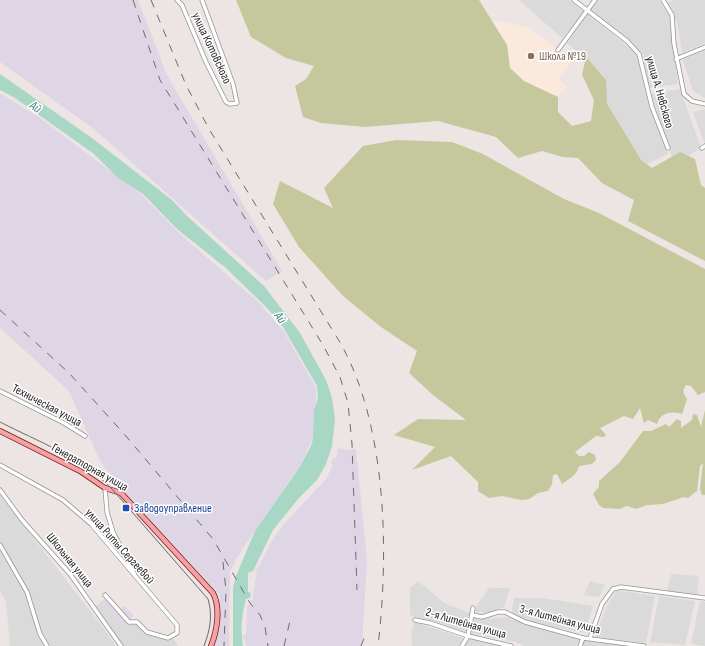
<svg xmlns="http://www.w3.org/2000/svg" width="705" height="646" viewBox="0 0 705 646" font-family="'Sofia Sans Condensed',sans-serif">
<rect width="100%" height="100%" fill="#ede4e4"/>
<g fill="#dbdada">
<polygon points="519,0 569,0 584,12 562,38"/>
<polygon points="598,0 659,0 669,15 678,84 649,88 642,53 630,42 590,11"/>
<polygon points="674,0 705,0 705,43 682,53 678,25 667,3"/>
<polygon points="588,14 638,55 650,107 668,154 643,166 607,106 603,75 567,43"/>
<polygon points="705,49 705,98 693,91 683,60"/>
<polygon points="680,89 701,148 674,164 651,94"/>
<polygon points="705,109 705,145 693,112"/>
<polygon points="0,495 101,625 116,646 10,646 6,602 0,591"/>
<polygon points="671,574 699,576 697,595 667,592"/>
<polygon points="418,581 444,603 469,613 466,634 410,615 410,588"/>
<polygon points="590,581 605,585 599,597 584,595"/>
<polygon points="489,588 510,588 504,607 486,613 475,612 478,604"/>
<polygon points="617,590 655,596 646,643 595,637 606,608"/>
<polygon points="659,596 695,601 685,645 650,642"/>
<polygon points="514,598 543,598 593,606 585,633 525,621 511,614"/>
<polygon points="102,601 124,627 130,623 138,623 148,634 174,639 178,646 121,646 94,608"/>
<polygon points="700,601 705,602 705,646 691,644"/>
<polygon points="474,617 489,619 508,617 539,628 579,640 576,646 524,646 515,642 471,634"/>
<polygon points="415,622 463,638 460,646 412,646 411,632"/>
<polygon points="468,638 503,646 465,646"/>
<polygon points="584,639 631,646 582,646"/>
</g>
<g fill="#dfd6e5">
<polygon points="0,0 138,0 167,75 282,271 266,281 94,129 0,62"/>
<polygon points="0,93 40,118 142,195 180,234 258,302 283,330 316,388 316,431 301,464 241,551 230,571 229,646 213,646 219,619 220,595 123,491 100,461 69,391 0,328"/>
<polygon points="338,448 347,450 356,449 367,560 362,646 246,646 245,639 243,639 243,635 246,635 247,607 252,600 257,572 255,571 256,567 258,568 271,542 283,525 326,479 333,465 331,464 333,458 336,458"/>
<polygon points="110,596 120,608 124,606 133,614 130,623 124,627 102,601"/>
</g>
<polygon fill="#fbe9de" points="493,20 528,27 572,61 558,79 567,87 551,103 500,65 487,27"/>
<g fill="#c4c89c">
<polygon points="236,0 479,0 507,45 510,68 524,81 558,97 558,112 572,126 591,121 594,100 582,75 586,57 606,80 607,104 623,130 641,160 652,168 680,152 695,159 701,185 705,188 705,261 628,221 634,200 602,183 578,158 563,157 542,151 518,158 496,137 438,121 365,127 321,123 303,117 295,86 306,79 314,66 286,58 251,37"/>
<path d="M 396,140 L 452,142 L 483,154 L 564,199 L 599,213 L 705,269 L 705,392 L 698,395 L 691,386 L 686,385 C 682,391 683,394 687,399 L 682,414 C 671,411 661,412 657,424 L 648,420 L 644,423 L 640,408 L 633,419 L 624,416 L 600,428 L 606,435 L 604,437 L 596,436 L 575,452 L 579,456 L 584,456 L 589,452 L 595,455 L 596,460 L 592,464 L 579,466 C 577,475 569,479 562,484 L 557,474 L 553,475 L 552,484 L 548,491 L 538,493 L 529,499 L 522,500 L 502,496 L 489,498 L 478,491 L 478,482 L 451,456 L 412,470 L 435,447 L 394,435 L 418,419 L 466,420 L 433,395 L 409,373 L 417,351 L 381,327 L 343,296 L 299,247 L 273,204 L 280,181 L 333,208 L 324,188 L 363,146 Z"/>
<polygon points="705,410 705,495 702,495 700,489 703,463 700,466 697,491 688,498 684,497 663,504 647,505 636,509 627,506 619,509 603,508 599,505 593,494 599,487 599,481 620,462 643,431 651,431 666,424 669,427 677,419 681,421 681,428 692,420 693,414 697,415 701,427"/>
</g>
<path fill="#a8d7c5" d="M 0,74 L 92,138 L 172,200 L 187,216 L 264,286 L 300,333 L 326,380 L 332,398 L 335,419 L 332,446 L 326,464 L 317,480 L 299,498 L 273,530 L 253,571 L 248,573 L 248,592 L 251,593 L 250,598 L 246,599 C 242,614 240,630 243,646 L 233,646 L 233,588 L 236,576 L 255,531 L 299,468 L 311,446 L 313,439 L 314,410 L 318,399 L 317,386 L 283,327 L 268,309 L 226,268 L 177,229 L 143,194 L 118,178 L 94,154 L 15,98 L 0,90 Z"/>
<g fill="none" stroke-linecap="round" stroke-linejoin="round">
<g stroke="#949494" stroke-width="5">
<g id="minor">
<polyline points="177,0 182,5 206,62 226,102 230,104 237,103 233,84 202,0"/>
<polyline points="574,0 627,41 639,54 652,107 668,148"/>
<polyline points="663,0 672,15 674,44 684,94 692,101 705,104"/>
<polyline points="558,50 595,0"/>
<polyline points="676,59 705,47"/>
<polyline points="702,148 705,146"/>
<polyline points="0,391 64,423 85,436"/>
<polyline points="0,465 63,500 91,524 177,625 177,633 168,638 147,632 137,622 129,622 105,595"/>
<polyline points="105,488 107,512 113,532 134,573"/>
<polyline points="0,490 22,520 70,574 121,646"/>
<polyline points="0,545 27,592 40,634 47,646"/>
<polyline points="472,615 482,617 498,612 505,612 525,622 583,638 644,646"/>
<polyline points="415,620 430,623 468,636 511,646"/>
<polyline points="590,638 602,604 613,589 621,587 705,598"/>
<polyline points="462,646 468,636 473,608"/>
<polyline points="580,646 583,638"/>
</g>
</g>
<g stroke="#87150e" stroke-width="6">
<path id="major" d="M 0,431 L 80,471 L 105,488 L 121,493 L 213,593 C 221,608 217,631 211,646"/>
</g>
<use href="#minor" stroke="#fff" stroke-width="3.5"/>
<use href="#major" stroke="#f2a3a7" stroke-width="4.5"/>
<path stroke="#6b6b6b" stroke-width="1" d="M 0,422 C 39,442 81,457 112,489 L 208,599 C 213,616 210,630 204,646"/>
<g stroke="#6b6b6b" stroke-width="1" stroke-dasharray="8 8" stroke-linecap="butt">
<polyline points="133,0 160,80 323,345 340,377 348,403 352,444 357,590"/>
<path d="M 151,0 L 186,85 L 209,129 L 341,344 C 387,427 389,553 378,646"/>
<polyline points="0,310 69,373 125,435 213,539 250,603 260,615 265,627 268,646"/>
<polyline points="223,562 226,591 224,646"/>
<polyline points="284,646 290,621"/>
<polyline points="361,646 367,631"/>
</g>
</g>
<circle fill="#8d6e63" stroke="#fff" stroke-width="1.5" cx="531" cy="56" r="4"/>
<rect fill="#1a4fb4" stroke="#fff" stroke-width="1.5" x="122" y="504" width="8" height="8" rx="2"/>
<g text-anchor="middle" stroke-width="3" stroke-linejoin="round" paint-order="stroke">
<g font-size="12" fill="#1d1d1d" stroke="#fff">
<text transform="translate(212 48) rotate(65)" y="4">улица Котовского</text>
<text transform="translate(660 92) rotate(74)" y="4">улица А. Невского</text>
<text transform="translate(47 405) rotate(28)" y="4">Техническая улица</text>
<text transform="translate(90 467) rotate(29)" y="4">Генераторная улица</text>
<text transform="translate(120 546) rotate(48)" y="4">улица Риты Сергеевой</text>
<text transform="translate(70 560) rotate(51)" y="4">Школьная улица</text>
<text transform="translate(560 619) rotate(15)" y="4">3-я Литейная улица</text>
<text transform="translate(466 623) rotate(16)" y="4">2-я Литейная улица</text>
</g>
<g font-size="12" fill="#785e54" stroke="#fff" text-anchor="start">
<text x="539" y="60">Школа №19</text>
</g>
<g font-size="12" fill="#164399" stroke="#fff" text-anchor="start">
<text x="134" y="512">Заводоуправление</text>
</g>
<g font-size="13" font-style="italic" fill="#427e78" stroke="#fff">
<text transform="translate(36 106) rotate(34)" y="5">Ай</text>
<text transform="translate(281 317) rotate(55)" y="5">Ай</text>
</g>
</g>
</svg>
